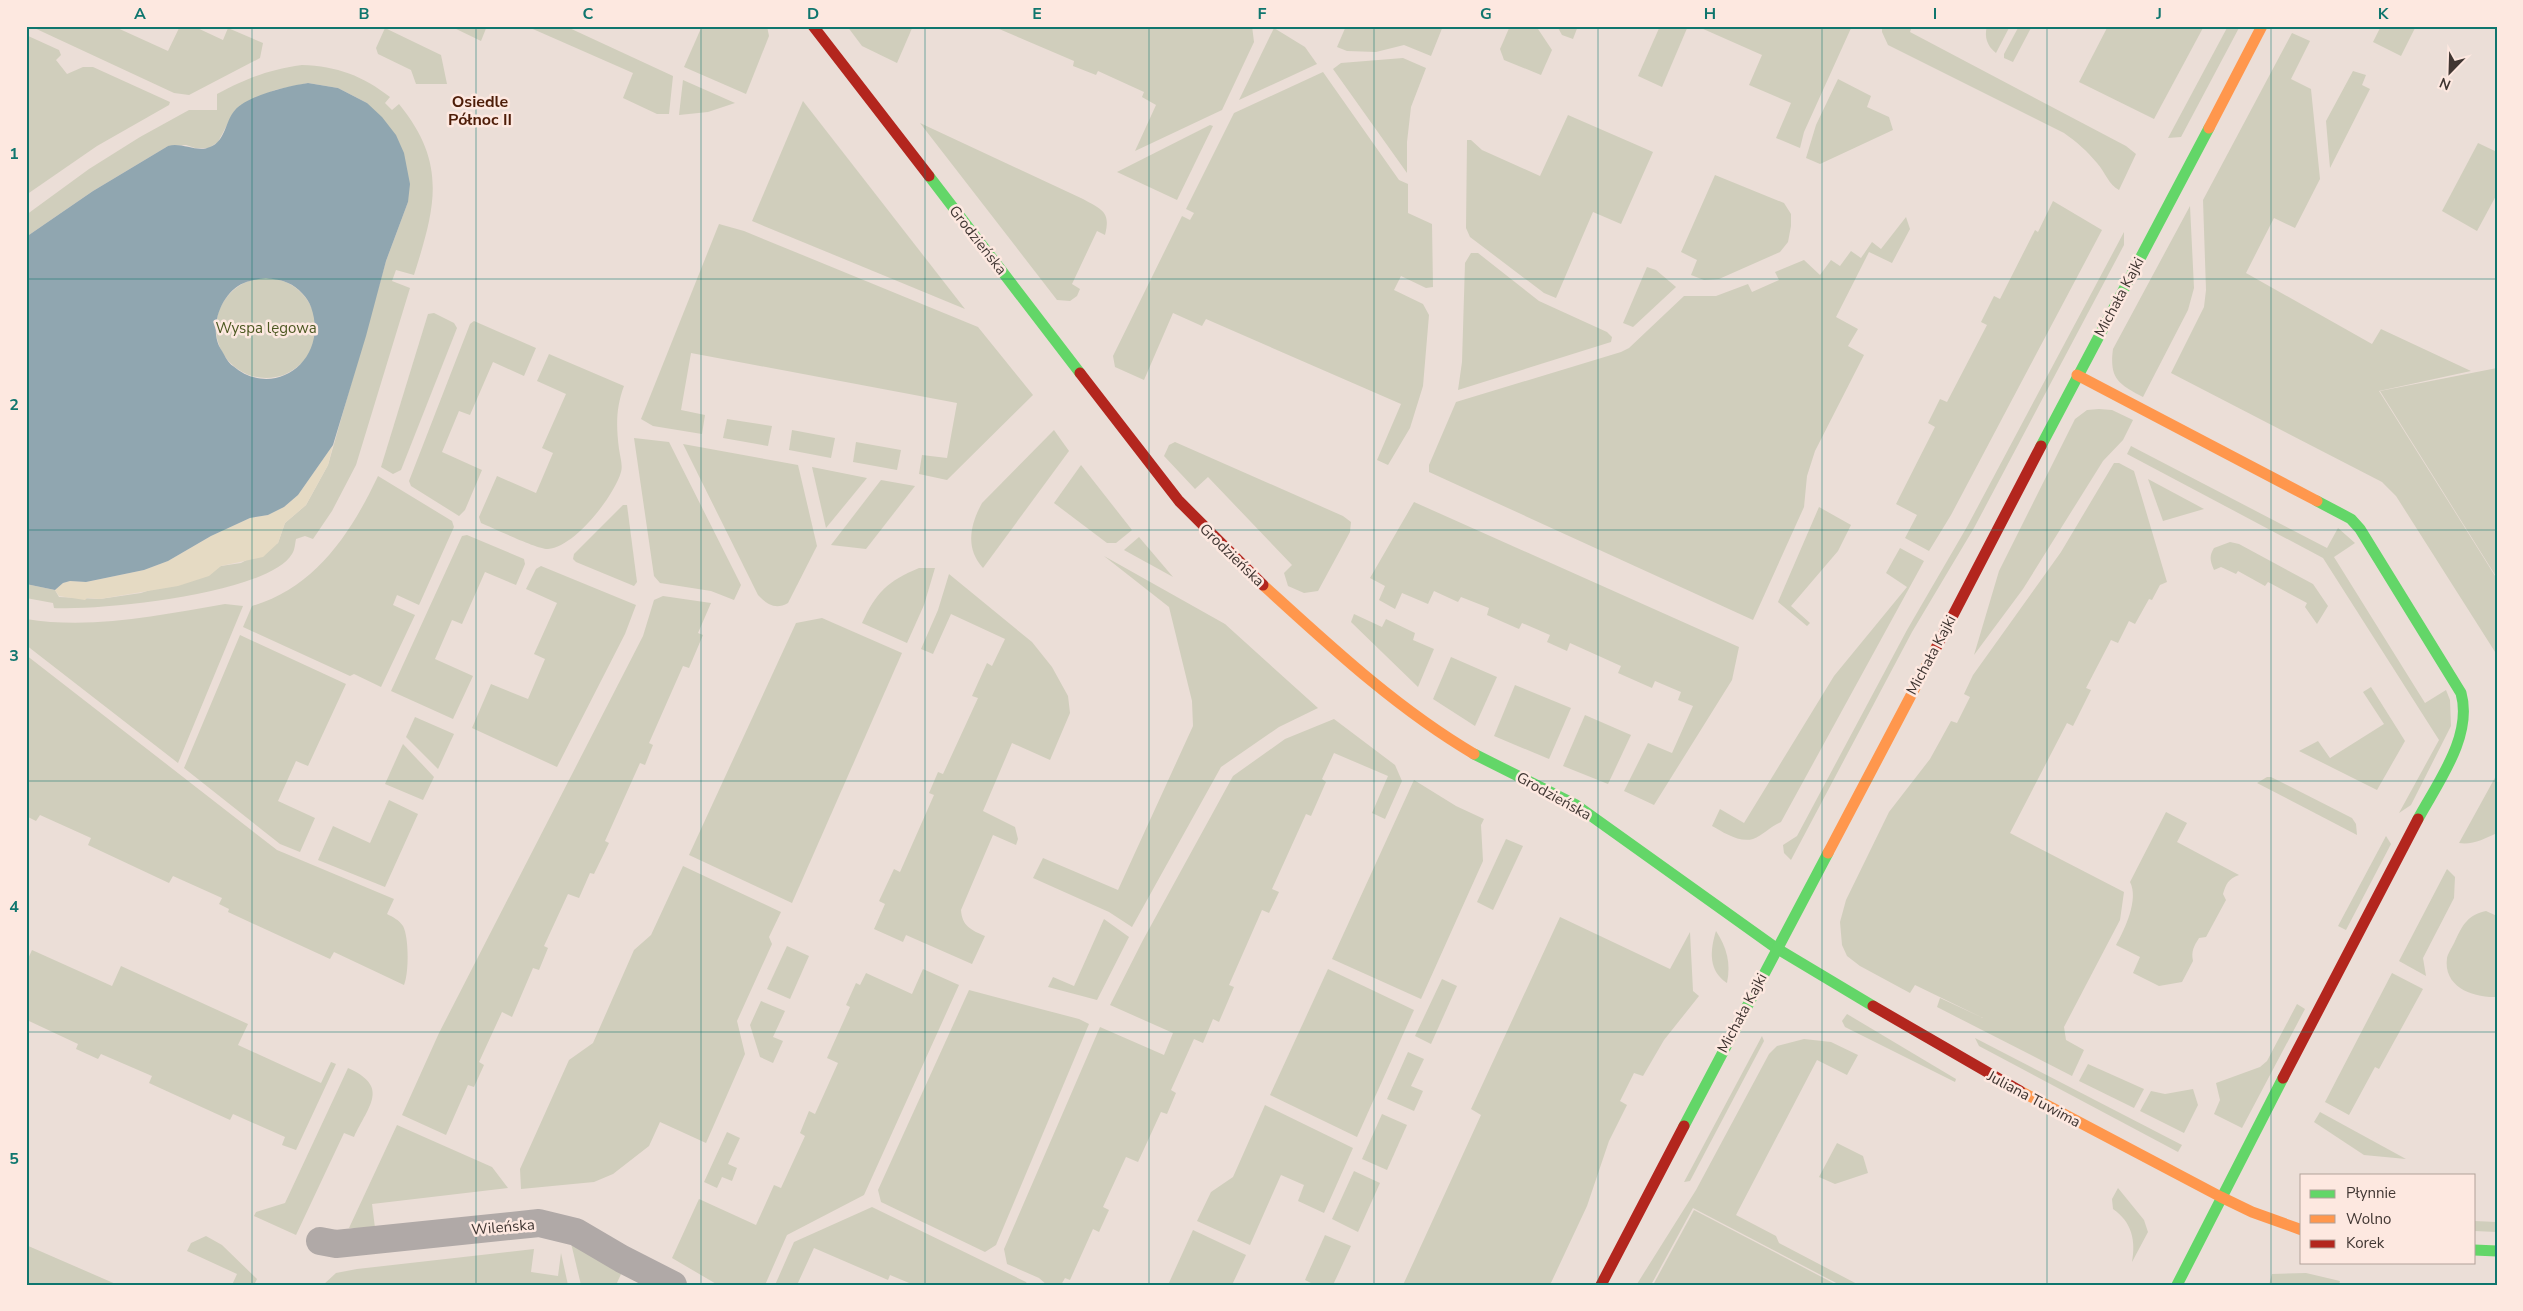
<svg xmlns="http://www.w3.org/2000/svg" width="2523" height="1311" viewBox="0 0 2523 1311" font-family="'Nunito Sans',sans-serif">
<rect width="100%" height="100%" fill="#ebded7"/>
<g fill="#d0cebc">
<polygon points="30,26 113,26 168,51 180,26 193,26 223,40 228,28 263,43 260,58 189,95 174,93"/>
<polygon points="450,26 487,26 481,41"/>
<polygon points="526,26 565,26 673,76 669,114 657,114 623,98 633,73"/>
<polygon points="702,26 767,26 769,36 746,94 684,67"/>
<polygon points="847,26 913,26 897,63 862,46"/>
<polygon points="992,26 1252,26 1254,42 1222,110 1135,151 1156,105 1142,97 1144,92 1098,71 1096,75 1073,66 1074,61"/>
<polygon points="1346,26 1443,26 1431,56 1404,45 1376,52 1347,51 1337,47"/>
<polygon points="1510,26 1536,26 1552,50 1541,75 1504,60 1500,49"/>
<polygon points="1557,26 1578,26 1573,39 1562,35"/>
<polygon points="1660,26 1688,26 1662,87 1638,76"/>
<polygon points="1701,26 1852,26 1804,132 1800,148 1776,138 1791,103 1749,85 1762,55 1701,28"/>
<path d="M 1882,26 L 1912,26 L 1910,32 L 2126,146 L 2136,154 L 2119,190 C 2109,185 2105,172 2097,163 C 2087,151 2077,142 2064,133 L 1888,45 L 1882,32 Z"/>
<path d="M 1987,26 L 2010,26 L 1996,53 C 1987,46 1984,37 1987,26 Z"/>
<polygon points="2019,26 2032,26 2013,62 2004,58 2004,54"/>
<polygon points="2108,26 2204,26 2154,119 2079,82"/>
<polygon points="2228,26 2240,26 2181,137 2168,138"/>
<polygon points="2381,26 2416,26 2401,56 2373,42"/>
<polygon points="385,28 441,55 447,84 416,84 411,70 378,54 376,48"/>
<polygon points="1274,28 1305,47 1317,64 1239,100"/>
<polygon points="2292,33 2310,41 2291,79 2311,89 2320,179 2295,228 2274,218 2246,273 2372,344 2381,329 2471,371 2379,391 2497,579 2497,655 2396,496 2382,482 2171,373 2204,307 2206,290 2203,200"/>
<polygon points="26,35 59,50 61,55 56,60 67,74 83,67 93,67 170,102 169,105 97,146 26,195"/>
<polygon points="1403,58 1426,68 1411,107 1407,142 1407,173 1333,69 1341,63"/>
<path d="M 302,65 C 337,66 363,76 390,97 L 385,103 L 392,110 L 399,104 C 448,164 435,208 414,275 L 396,270 L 392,281 L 410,288 L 356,465 L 332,511 L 313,539 L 305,536 L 296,539 C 295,543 295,550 292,554 C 268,594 99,611 54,608 L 53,603 L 26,598 L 26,584 L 55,590 L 59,597 L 100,599 L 141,593 L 221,566 L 241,563 L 278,543 L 285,523 L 306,505 L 328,465 L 386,261 L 408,202 L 367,103 L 338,88 L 308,83 L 275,90 L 240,106 L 235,110 L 218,142 L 209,148 L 195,148 L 186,145 L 168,146 L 93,191 L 26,237 L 26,215 L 89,169 L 140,137 L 189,110 L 217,110 L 217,94 C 248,78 267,70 302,65 Z"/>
<polygon points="2353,71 2366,75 2362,85 2370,89 2330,168 2326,121"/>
<polygon points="1323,72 1399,180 1408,184 1408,213 1432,224 1433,287 1426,288 1401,276 1394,290 1423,304 1429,315 1423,386 1410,428 1388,465 1377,460 1401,404 1206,319 1202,326 1173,313 1144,380 1115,367 1113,356 1182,216 1190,220 1194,213 1186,209 1234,113"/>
<polygon points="1838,79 1871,96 1867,107 1889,117 1893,130 1820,164 1806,158 1816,125"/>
<polygon points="683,80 735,103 708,112 679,115"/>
<polygon points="803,101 965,309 752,221"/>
<polygon points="1568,115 1653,152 1621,224 1593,212 1556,298 1544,293 1470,237 1466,228 1467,140 1471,140 1482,150 1540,176"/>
<path d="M 920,123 L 1083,199 C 1102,210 1111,211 1105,235 L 1097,231 L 1072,284 L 1080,289 L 1077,296 L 1070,301 L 1057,300 Z"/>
<polygon points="1210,125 1213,126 1177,200 1117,172"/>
<polygon points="2478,143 2497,152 2497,194 2477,231 2442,211"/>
<polygon points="1715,175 1784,203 1791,214 1791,226 1788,242 1780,252 1719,279 1704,280 1691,275 1697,260 1681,252"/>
<polygon points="2053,201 2102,230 1951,515 1929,551 1905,538 1917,515 1896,504 1935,427 1928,423 1940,399 1947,402 1987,325 1981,322 1994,296 2000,299 2035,230 2038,232"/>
<path d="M 2190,206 L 2194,288 L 2188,310 L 2143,397 C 2119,384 2109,379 2113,349 Z"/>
<polygon points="1906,217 1910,229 1892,263 1869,252 1836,317 1858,329 1848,346 1864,355 1815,451 1807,476 1804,507 1753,620 1429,472 1429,465 1456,402 1621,352 1629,348 1684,296 1716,296 1748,284 1752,292 1779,280 1775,272 1804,260 1820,275 1831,260 1840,266 1851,251 1861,258 1872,242 1881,249"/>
<polygon points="719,224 744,231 978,327 1033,395 947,480 919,474 922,455 947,458 957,403 691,353 681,410 705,415 702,434 653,426 641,419"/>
<polygon points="2124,232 2124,245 1974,528 1912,632 1791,860 1784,853 1783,845 1797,836 1907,630 1968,525"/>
<polygon points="1471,253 1478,253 1539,301 1607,332 1612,337 1611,342 1458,390 1462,362 1465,263"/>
<polygon points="1647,267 1656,270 1676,287 1633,327 1623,323"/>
<circle cx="266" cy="328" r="50"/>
<polygon points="434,313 454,323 457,328 401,470 393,474 381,467 428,314"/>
<polygon points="474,321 536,348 524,376 493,362 470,415 459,411 442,452 482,470 465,510 459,516 411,486 409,481 470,324"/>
<path d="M 549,354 L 624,386 C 616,407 616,426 619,449 C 620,456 623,466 621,472 C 614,496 575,547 548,549 C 539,550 493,528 481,523 L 479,517 L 497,476 L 536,493 L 553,453 L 542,448 L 566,394 L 537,381 Z"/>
<polygon points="2497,368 2497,578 2380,391"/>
<polygon points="2099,409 2112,410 2133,420 2123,440 2103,461 2023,589 1974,655 1999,571 2075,419 2087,410"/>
<polygon points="727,419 772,426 768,446 723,438"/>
<polygon points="792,430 835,438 831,458 789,450"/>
<path d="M 1054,430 L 1069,451 L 983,568 C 965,548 970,525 982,503 Z"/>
<polygon points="634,438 669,442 741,585 734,600 711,591 660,583 654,576"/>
<polygon points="856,442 901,450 897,470 853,462"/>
<polygon points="1175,442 1343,516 1351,522 1350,532 1318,591 1304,593 1288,586 1284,573 1292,565 1208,477 1195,489 1164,456 1169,445"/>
<path d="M 683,444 L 798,465 L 817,546 L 788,603 C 776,610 767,605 758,595 Z"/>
<polygon points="2131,446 2327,548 2338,528 2355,543 2334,557 2425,703 2446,690 2450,700 2451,726 2411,805 2399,813 2439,740 2323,558 2127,454"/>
<polygon points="2114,463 2119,463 2134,471 2167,582 2160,585 2152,600 2149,599 2135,624 2129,621 2118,643 2111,640 2086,688 2091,690 2073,726 2067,723 2010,833 2124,892 2120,920 2064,1027 2066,1040 2084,1050 2072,1076 1937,1007 1940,998 1983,1018 1915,985 1910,993 1860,966 1847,956 1842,945 1840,922 1846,900 1889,812 1930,759 1951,721 1957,723 1970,697 1964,694 1973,675 2061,552"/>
<polygon points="1081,465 1132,530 1116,543 1107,543 1054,503"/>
<polygon points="812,467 867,478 826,528"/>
<path d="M 378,476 L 452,521 L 454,527 L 419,605 L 397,595 L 393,605 L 415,615 L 381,687 L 354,674 L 350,676 L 243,627 L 252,606 C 315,588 351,533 378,476 Z"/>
<polygon points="2148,479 2204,509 2163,521"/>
<polygon points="881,480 915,486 866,549 831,545"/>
<polygon points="1414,502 1739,647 1732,680 1654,805 1624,791 1648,743 1672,753 1693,706 1678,700 1681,692 1655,681 1652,688 1618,673 1621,666 1570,643 1567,651 1547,642 1550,635 1522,623 1519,629 1487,615 1489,608 1461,597 1458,602 1434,591 1428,604 1402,593 1395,609 1379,600 1385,586 1370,578"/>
<polygon points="623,505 627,505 637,582 634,586 576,562 573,559 574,554"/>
<polygon points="1819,507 1851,525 1838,551 1791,606 1810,623 1807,626 1778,602"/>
<polygon points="467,535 524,559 525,564 516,585 485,572 462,624 452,620 435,659 473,676 453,719 391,691 462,536"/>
<polygon points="1139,537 1173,577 1124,550"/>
<path d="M 2230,542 L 2239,544 L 2313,584 L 2328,606 L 2317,624 L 2305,607 L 2307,603 L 2268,582 L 2265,586 L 2238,571 L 2236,574 L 2221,567 L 2214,570 C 2210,561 2209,556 2214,548 Z"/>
<path d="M 1900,548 L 1924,561 L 1781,822 C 1771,826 1763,835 1753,839 C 1739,843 1723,832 1712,826 L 1720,809 L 1744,823 L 1834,676 L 1907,587 L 1886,573 Z"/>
<polygon points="1104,556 1225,624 1318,708 1279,727 1221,767 1132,927 1109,912 1033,878 1043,858 1118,890 1193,726 1192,701 1169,607"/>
<polygon points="541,566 636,605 625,634 557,767 472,728 491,684 528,699 545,659 534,654 557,603 526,589 536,569"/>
<path d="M 919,568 L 935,568 L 924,605 L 907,643 L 862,623 C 876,592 888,581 919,568 Z"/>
<path d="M 949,574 L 1032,642 L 1052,667 L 1068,696 L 1070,713 L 1050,760 L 1012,743 L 983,811 L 1015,827 L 1018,839 L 1016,845 L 993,835 L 961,910 C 962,926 971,930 985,936 L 972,964 L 906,935 L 903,942 L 874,929 L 885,904 L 879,901 L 894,869 L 900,872 L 934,795 L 929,793 L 938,772 L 943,774 L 978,698 L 972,696 L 987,663 L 992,666 L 1005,639 L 951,614 L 933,654 L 921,649 L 938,610 Z"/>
<polygon points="663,596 711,603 698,633 703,635 689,668 683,666 649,743 653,745 645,765 640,763 605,841 609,843 594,874 590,873 579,898 568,894 544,946 548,948 539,970 533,968 512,1017 502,1012 479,1062 484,1065 474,1087 468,1085 446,1135 402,1115 439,1033 643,636 654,600"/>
<path d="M 225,604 L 243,606 L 178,763 L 26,645 L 26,619 C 92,630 160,615 225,604 Z"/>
<polygon points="1354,614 1382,627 1386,619 1415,633 1413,640 1434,649 1418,687 1351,622"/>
<polygon points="822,618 902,653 792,903 689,855 796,623"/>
<polygon points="240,635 346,684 308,766 296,761 278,801 315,818 300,852 280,844 184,768"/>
<path d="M 26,655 L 277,850 L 394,899 L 387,914 C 393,917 399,920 403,926 C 409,937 409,973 404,985 L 334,952 L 330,959 L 228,912 L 229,909 L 219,904 L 222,898 L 173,876 L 169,883 L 88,845 L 91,838 L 40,815 L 36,821 L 26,816 Z"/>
<polygon points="1451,657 1497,677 1475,726 1433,699"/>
<polygon points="1515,685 1571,708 1549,759 1494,736"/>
<polygon points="2371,687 2405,741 2377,790 2299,751 2318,741 2330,758 2384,724 2363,692"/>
<polygon points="1585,715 1631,735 1608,784 1563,766"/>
<polygon points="415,717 454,734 438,769 406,737"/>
<polygon points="1334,719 1395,765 1402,781 1385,819 1372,813 1388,776 1334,753 1322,779 1326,782 1311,816 1306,814 1272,889 1279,892 1269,913 1262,910 1229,985 1234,987 1219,1022 1213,1019 1203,1043 1194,1039 1171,1090 1176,1093 1167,1114 1161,1112 1138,1162 1126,1157 1103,1207 1109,1210 1099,1232 1093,1229 1070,1280 1065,1278 1061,1285 1047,1285 1039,1278 1007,1264 1004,1249 1100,1027 1164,1055 1173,1033 1110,1005 1143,940 1233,776 1285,739"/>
<polygon points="403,744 434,777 423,800 385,784"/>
<path d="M 2497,774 L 2497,833 C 2484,839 2473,845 2459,843 Z"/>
<polygon points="2267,777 2271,777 2352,818 2356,824 2357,835 2257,783"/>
<polygon points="1414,780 1456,806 1484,819 1481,825 1483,861 1421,999 1332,959"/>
<polygon points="389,800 418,814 385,887 318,860 333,826 370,843"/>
<path d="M 2166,812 L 2187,823 L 2177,842 L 2239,875 C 2228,879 2226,884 2223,894 L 2226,900 L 2206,937 L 2199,938 C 2194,946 2191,951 2193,961 L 2182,982 L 2159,986 L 2133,973 L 2140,957 L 2116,945 C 2125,929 2139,899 2130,882 Z"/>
<polygon points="2386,836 2391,844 2346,930 2338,926"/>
<polygon points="1506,839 1523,846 1493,910 1477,902"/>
<polygon points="683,866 781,912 769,937 772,944 737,1021 745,1054 706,1143 660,1122 649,1146 613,1174 594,1182 521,1189 520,1169 569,1060 593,1043 634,950 651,935"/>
<polygon points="2447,869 2455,877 2454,898 2423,958 2426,976 2399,961"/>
<path d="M 2486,911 L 2497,916 L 2497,997 C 2473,998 2443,987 2447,958 C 2448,953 2453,946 2455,941 C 2463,924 2468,915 2486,911 Z"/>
<polygon points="1560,917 1670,969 1690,932 1693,991 1699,996 1664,1040 1643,1076 1634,1073 1620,1101 1627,1105 1609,1141 1587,1206 1550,1285 1403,1285 1481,1115 1471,1109"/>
<polygon points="1104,919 1129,937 1097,1000 1048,987 1053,977 1074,986"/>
<path d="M 1716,931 C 1727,948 1731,963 1727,983 C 1708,971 1710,950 1716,931 Z"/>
<polygon points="787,946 809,956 790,999 767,989"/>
<polygon points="32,950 112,986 121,966 248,1024 238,1045 321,1083 331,1062 336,1064 296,1150 282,1145 285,1137 233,1114 230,1120 149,1083 152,1076 101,1054 98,1059 76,1049 78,1044 29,1021 26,1025 26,963"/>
<polygon points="923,969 959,985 864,1195 787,1235 765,1285 718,1285 672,1258 699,1199 756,1225 774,1185 781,1188 805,1136 800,1133 809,1111 815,1114 838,1063 827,1058 850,1007 846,1005 856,983 860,985 866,973 912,994"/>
<polygon points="1328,969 1414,1010 1357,1137 1270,1095"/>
<polygon points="2392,973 2423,989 2379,1069 2375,1067 2349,1115 2325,1102"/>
<polygon points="1442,979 1457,986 1431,1044 1415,1036"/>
<polygon points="969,990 1079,1019 1089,1024 996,1245 985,1252 881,1202 878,1190"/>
<polygon points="761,1001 785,1011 773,1037 783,1041 773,1063 760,1057 750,1025"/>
<polygon points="2297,1004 2305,1009 2242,1128 2214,1114 2220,1100 2216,1083 2260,1067 2267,1061"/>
<polygon points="1847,1014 1956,1079 1955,1082 1845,1027 1842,1021"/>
<polygon points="1762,1036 1764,1041 1690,1181 1684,1182"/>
<polygon points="1975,1038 2182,1145 2178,1152 1979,1046"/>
<polygon points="1804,1039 1831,1042 1858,1055 1847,1075 1817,1060 1736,1215 1776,1236 1779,1243 1859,1285 1840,1285 1693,1208 1651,1285 1637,1284 1696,1190 1769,1054 1777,1046"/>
<polygon points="1408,1052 1424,1059 1411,1086 1423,1091 1414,1111 1387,1099"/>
<polygon points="2088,1064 2144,1089 2134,1108 2079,1081"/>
<path d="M 348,1068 C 390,1087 369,1105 354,1137 L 344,1133 L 296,1235 L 254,1216 L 256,1212 L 285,1203 Z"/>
<polygon points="2193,1089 2198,1105 2184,1133 2140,1111 2151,1091 2165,1094"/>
<polygon points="1265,1105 1353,1148 1324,1213 1298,1201 1304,1185 1281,1175 1250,1245 1197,1221 1211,1192 1233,1177"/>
<polygon points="2320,1112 2406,1159 2364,1155 2314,1122"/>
<polygon points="1382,1114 1407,1125 1387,1170 1362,1159"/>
<polygon points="397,1125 492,1167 508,1188 372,1204 375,1228 349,1228"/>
<polygon points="727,1132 740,1138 728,1164 737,1168 732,1181 722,1177 717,1188 704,1182"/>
<polygon points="1837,1143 1863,1156 1868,1173 1835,1184 1819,1177"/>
<polygon points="1354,1171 1380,1183 1358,1232 1332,1219"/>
<path d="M 2118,1188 L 2144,1220 L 2148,1232 L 2132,1262 C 2136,1241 2132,1222 2113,1209 L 2112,1199 Z"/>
<polygon points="872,1207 1026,1282 1028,1285 914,1285 890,1275 888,1280 814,1248 797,1285 775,1285 794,1242"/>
<polygon points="1694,1210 1837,1285 1653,1285"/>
<polygon points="2474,1221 2497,1222 2497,1232 2474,1231"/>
<polygon points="1193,1230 1246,1255 1232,1285 1168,1285"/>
<polygon points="1325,1235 1351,1246 1333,1285 1315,1285 1305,1280"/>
<polygon points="206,1236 222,1245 257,1279 254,1285 232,1285 237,1274 187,1251 191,1243"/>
<polygon points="571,1243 622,1272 616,1285 581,1285"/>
<polygon points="26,1245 118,1285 26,1285"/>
<polygon points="534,1249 531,1272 558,1276 561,1253 568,1285 323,1285 336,1273 357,1269"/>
<polygon points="2306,1273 2340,1281 2339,1285 2269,1285 2272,1274"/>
</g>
<polygon fill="#e5dac3" points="333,445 328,465 306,505 285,523 278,543 263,557 221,566 209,576 178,586 100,599 87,598 85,600 59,596 55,590 63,583 70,581 86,582 144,570 168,561 211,536 250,518 268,515 284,507 298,495"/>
<path fill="#90a6b0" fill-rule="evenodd" d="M 308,83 L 338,88 L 367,103 L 382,117 L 396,135 L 404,153 L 410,184 L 408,202 L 386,261 L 366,336 L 333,445 L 298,495 L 284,507 L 268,515 L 250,518 L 211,536 L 168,561 L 144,570 L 86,582 L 70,581 L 63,583 L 55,590 L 26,584 L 26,237 L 93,191 L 168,146 C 182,142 197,153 210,147 C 226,141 225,121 235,110 C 249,95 288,86 308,83 ZM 266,278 C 273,279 282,280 288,283 C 298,287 308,298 311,307 C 330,360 274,401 233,366 C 228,363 225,356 222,351 C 207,330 221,292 244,283 C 251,280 259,279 266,278 Z"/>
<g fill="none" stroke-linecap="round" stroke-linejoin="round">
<polyline stroke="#b0a9a7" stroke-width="28" points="320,1241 336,1244 539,1223 576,1232 622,1259 673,1285"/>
<g stroke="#63d668" stroke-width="11">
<polyline points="929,176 1080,373"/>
<polyline points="2041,446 2209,128"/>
<path d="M 2317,501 L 2351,519 L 2360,529 L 2461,693 C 2473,736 2438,782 2418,819"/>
<polyline points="1474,754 1576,805 1776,948 1873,1006"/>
<polyline points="1684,1126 1828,853"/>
<polyline points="2474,1250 2497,1251"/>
<polyline points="2177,1285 2283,1078"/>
</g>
<g stroke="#ff974d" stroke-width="11">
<polyline points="2209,128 2262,26"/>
<polyline points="2077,375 2317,501"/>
<path d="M 1263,585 C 1330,646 1396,708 1474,754"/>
<polyline points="1828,853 1937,646"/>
<polyline points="2020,1091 2221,1197 2252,1212 2302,1230"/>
</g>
<g stroke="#b3261e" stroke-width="11">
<polyline points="813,26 929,176"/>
<polyline points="1080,373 1179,501 1263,585"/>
<polyline points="1937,646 2041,446"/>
<polyline points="1873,1006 2020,1091"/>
<polyline points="2283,1078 2418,819"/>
<polyline points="1601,1285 1684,1126"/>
</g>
</g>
<path fill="none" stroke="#0f766e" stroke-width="1" stroke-opacity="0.55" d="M 252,26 L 252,1285M 476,26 L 476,1285M 701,26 L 701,1285M 925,26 L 925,1285M 1149,26 L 1149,1285M 1374,26 L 1374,1285M 1598,26 L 1598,1285M 1822,26 L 1822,1285M 2047,26 L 2047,1285M 2271,26 L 2271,1285M 26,279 L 2497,279M 26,530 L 2497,530M 26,781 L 2497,781M 26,1032 L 2497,1032"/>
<g text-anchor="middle" stroke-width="5" stroke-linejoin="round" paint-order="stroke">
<g font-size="15" fill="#403632" stroke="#fde8e0">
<text transform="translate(978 240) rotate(52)" y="5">Grodzieńska</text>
<text transform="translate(2119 297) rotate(-62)" y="5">Michała Kajki</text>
<text transform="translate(1232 555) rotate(44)" y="5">Grodzieńska</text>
<text transform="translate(1931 655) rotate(-62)" y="5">Michała Kajki</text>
<text transform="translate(1554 796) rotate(29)" y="5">Grodzieńska</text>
<text transform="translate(1742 1013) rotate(-62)" y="5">Michała Kajki</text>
<text transform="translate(2034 1099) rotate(28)" y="5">Juliana Tuwima</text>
<text transform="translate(503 1227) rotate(-5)" y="5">Wileńska</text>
</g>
<g font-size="15" fill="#4c5821" stroke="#fde8e0">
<text x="266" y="333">Wyspa lęgowa</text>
</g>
<g font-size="16" font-weight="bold" fill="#4e1d08" stroke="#fde8e0">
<text x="480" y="107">Osiedle<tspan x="480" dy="18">Północ II</tspan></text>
</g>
</g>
<rect width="2523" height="1311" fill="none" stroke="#fde8e0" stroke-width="55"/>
<rect x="2300" y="1174" width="175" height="90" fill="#fde8e0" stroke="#b1a19a"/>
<rect x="2310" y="1190" width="25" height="8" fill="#63d668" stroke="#b1a19a"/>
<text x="2346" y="1198" font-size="15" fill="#403632">Płynnie</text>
<rect x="2310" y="1215" width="25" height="8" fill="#ff974d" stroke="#b1a19a"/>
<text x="2346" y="1224" font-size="15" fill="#403632">Wolno</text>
<rect x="2310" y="1240" width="25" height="8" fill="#b3261e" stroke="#b1a19a"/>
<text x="2346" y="1248" font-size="15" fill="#403632">Korek</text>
<g transform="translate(2450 72) rotate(203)" stroke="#fde8e0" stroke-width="4" paint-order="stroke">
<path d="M0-4L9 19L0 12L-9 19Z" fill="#403632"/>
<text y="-8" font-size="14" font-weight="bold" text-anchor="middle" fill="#403632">N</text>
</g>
<rect x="28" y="28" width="2468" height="1256" fill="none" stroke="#0f766e" stroke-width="2"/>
<g font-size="16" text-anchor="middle" font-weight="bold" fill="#0f766e">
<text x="140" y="19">A</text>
<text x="364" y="19">B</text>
<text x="588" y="19">C</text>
<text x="813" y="19">D</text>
<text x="1037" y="19">E</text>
<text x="1262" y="19">F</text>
<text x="1486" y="19">G</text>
<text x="1710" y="19">H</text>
<text x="1935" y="19">I</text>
<text x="2159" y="19">J</text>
<text x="2383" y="19">K</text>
<text x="14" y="159">1</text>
<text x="14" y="410">2</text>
<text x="14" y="661">3</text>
<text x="14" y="912">4</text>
<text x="14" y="1164">5</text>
</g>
</svg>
